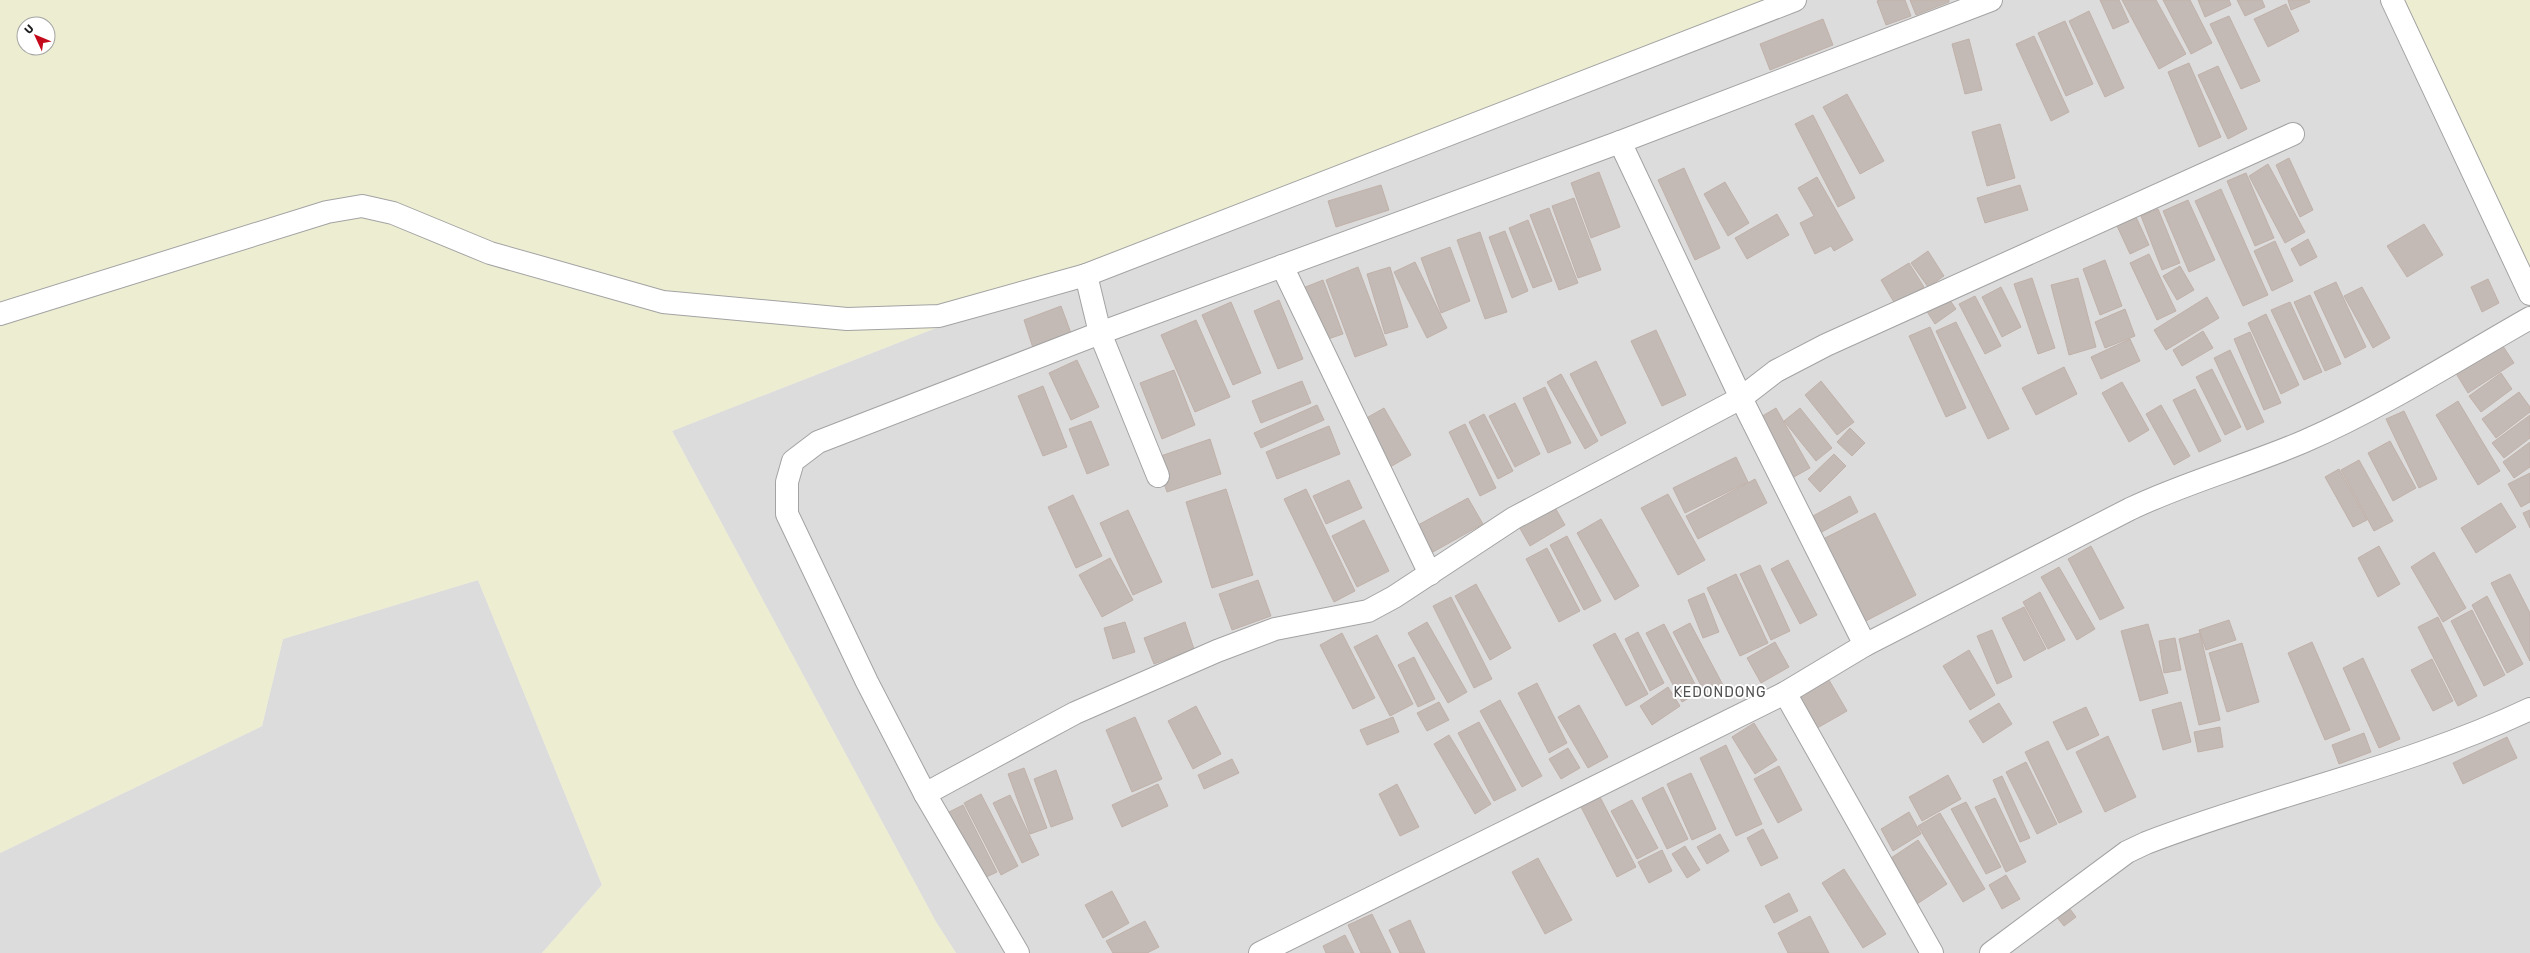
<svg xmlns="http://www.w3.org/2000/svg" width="2530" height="953" viewBox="0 0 2530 953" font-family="Rubik,sans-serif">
<rect width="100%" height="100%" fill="#efebe6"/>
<g fill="#dddcdc">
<polygon points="1777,0 2397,0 2530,285 2530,953 956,953 936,922 672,431"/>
<polygon points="478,580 602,885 542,953 0,953 0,853 262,726 283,639"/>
</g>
<g fill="#ededd2" fill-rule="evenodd">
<path d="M 0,0 L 1776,0 L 672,431 L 936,922 L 956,953 L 542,953 L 602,885 L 478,580 L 283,639 L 262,726 L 0,853 ZM 24,24 L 48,24 L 48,48 L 24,48 Z"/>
<polygon points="2397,0 2530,0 2530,285"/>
</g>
<g fill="#c4bab5" stroke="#c0b1a9">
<polygon points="1880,0 1905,0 1911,16 1886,25 1877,1"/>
<polygon points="1910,0 1949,0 1949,2 1916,15"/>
<polygon points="2100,0 2119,0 2129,22 2113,29"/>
<polygon points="2122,0 2156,0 2186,54 2159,69"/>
<polygon points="2163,0 2190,0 2212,43 2191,54"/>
<polygon points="2198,0 2229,0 2231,5 2205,17"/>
<polygon points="2237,0 2262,0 2265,7 2245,16"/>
<polygon points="2288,0 2309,0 2310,2 2291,10"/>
<polygon points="2286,4 2299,31 2268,47 2254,19"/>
<polygon points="2089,11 2124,88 2105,97 2069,21"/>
<polygon points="2229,16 2260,81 2241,89 2210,24"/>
<polygon points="1823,19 1833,45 1770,70 1760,44"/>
<polygon points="2065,21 2093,84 2066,96 2038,33"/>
<polygon points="2034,36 2069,112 2051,121 2016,44"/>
<polygon points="1969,39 1982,90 1965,94 1952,44"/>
<polygon points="2189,63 2221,137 2199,147 2168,72"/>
<polygon points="2218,66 2247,129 2228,139 2198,75"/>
<polygon points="1847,94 1884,161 1860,174 1823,107"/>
<polygon points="1813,115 1855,198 1838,207 1795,124"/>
<polygon points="2000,124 2015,178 1987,186 1972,132"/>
<polygon points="2289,158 2313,210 2300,217 2276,165"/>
<polygon points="2268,164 2305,232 2285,243 2249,176"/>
<polygon points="1684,168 1720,248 1695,260 1658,180"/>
<polygon points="1599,172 1620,227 1591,238 1571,183"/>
<polygon points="2246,173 2274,238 2255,246 2227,181"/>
<polygon points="1817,177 1853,240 1834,251 1831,246 1815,254 1800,223 1814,216 1798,188"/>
<polygon points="1725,182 1749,223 1728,236 1704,194"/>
<polygon points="1381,185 1389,210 1336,227 1328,201"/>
<polygon points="2020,185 2028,210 1985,223 1977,198"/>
<polygon points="2221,189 2268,295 2243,306 2195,201"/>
<polygon points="1574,198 1601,270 1578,278 1552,206"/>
<polygon points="2188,200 2215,260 2189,272 2163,211"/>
<polygon points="1549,208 1578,283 1559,290 1530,215"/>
<polygon points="2158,209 2180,263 2162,270 2141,216"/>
<polygon points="1777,214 1789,235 1747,259 1735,238"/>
<polygon points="2136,217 2149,245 2130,254 2117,226"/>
<polygon points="1528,220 1552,281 1533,288 1509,228"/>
<polygon points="2424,224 2443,255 2407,277 2387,246"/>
<polygon points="1505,231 1528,291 1512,298 1489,237"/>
<polygon points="1480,232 1507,312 1485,319 1457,240"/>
<polygon points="2308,239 2317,257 2300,266 2291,249"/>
<polygon points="2275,241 2293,281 2272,291 2254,251"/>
<polygon points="1450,247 1470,301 1441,313 1421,258"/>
<polygon points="1928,251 1944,276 1928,287 1911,263"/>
<polygon points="2149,254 2176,311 2157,320 2130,263"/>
<polygon points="2105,260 2122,306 2100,315 2083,269"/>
<polygon points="1415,262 1447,328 1427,338 1394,272"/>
<polygon points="1909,263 1924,287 1895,304 1881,280"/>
<polygon points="2180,266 2194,290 2177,300 2163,276"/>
<polygon points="1358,267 1387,345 1355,357 1326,280"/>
<polygon points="1390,267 1408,327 1385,334 1367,274"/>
<polygon points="2032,278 2055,348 2038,354 2014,284"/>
<polygon points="2078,278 2096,347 2069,355 2051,285"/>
<polygon points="2488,279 2499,303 2482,312 2471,287"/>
<polygon points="1323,280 1343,334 1322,341 1303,288"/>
<polygon points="2336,282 2366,347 2345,358 2314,292"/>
<polygon points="2001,287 2021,327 2002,337 1982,297"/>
<polygon points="2362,287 2390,338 2373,348 2344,296"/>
<polygon points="2310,295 2341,364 2325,371 2294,302"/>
<polygon points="1947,296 1956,309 1935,324 1926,310"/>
<polygon points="1975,296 2001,346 1985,354 1959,304"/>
<polygon points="2207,297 2219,318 2166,350 2154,330"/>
<polygon points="1279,300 1303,359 1278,369 1254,311"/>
<polygon points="1231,302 1261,373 1233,385 1202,315"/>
<polygon points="2290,302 2322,372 2304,380 2271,310"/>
<polygon points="1061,306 1071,333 1033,348 1024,320"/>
<polygon points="2125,309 2135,336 2105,348 2095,322"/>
<polygon points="2266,314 2299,385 2281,394 2248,323"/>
<polygon points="1196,320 1230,397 1195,412 1161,335"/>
<polygon points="1956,322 2009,429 1988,439 1936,331"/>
<polygon points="1930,327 1966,408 1946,417 1909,336"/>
<polygon points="1656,330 1686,395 1662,406 1631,341"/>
<polygon points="2203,331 2213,348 2182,366 2173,350"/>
<polygon points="2250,332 2281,403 2264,410 2234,339"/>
<polygon points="2130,339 2140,361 2101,379 2091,357"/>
<polygon points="2499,340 2514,363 2468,393 2454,370"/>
<polygon points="2230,350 2264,422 2247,430 2214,358"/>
<polygon points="1077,360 1099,407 1071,420 1049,373"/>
<polygon points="1596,361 1626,423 1601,436 1570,374"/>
<polygon points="2064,367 2077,394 2036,415 2022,388"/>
<polygon points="2212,369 2241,427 2225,435 2196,377"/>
<polygon points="1174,370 1195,425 1162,439 1140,383"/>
<polygon points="2501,373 2512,389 2481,412 2469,396"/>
<polygon points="1561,374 1598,441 1585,449 1547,382"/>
<polygon points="1302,381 1311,403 1261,423 1252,401"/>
<polygon points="1821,381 1854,422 1837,435 1805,395"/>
<polygon points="2122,382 2149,430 2129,442 2102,393"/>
<polygon points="1043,386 1067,447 1043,456 1018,396"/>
<polygon points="1545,387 1571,443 1548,453 1523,398"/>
<polygon points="2195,389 2221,441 2199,452 2173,400"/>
<polygon points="2519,392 2530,407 2530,412 2496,438 2482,419"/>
<polygon points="2458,401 2500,471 2478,485 2436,415"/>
<polygon points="1515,403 1540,454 1515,467 1489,416"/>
<polygon points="1317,405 1324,420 1261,448 1254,433"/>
<polygon points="2161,405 2190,456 2174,465 2146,414"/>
<polygon points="1384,408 1411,455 1390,467 1363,420"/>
<polygon points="1776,408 1810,468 1792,478 1759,418"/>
<polygon points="1800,408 1832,448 1816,461 1784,421"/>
<polygon points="2404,411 2437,479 2419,488 2386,419"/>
<polygon points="1484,414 1513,471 1498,479 1469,422"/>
<polygon points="2530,415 2530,438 2504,458 2492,443"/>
<polygon points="1091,421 1109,465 1087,474 1069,429"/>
<polygon points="1465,424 1496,488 1480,496 1449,432"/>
<polygon points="1329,426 1340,454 1277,479 1266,452"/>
<polygon points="1850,428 1865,443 1852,456 1837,442"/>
<polygon points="1210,439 1221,474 1167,492 1155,458"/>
<polygon points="2390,441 2416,488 2393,501 2368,453"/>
<polygon points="2530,442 2530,467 2514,478 2503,462"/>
<polygon points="1834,454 1846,466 1820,492 1808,479"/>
<polygon points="1736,457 1748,482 1685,513 1673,488"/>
<polygon points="2359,460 2393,521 2374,531 2341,470"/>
<polygon points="2339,469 2367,520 2353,527 2325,477"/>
<polygon points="2530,473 2530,502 2521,507 2508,484"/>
<polygon points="1755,479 1767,503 1698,539 1686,516"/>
<polygon points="1349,480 1362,508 1326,524 1313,496"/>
<polygon points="1226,489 1253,575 1212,588 1186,502"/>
<polygon points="1306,489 1355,591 1334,602 1284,499"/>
<polygon points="1668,494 1705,560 1678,575 1641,508"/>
<polygon points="1073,495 1102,556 1076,568 1048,507"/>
<polygon points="1850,496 1858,512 1820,533 1811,517"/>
<polygon points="1468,498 1483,524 1433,552 1418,525"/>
<polygon points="2501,503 2516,527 2476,553 2461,528"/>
<polygon points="1553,504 1565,525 1530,546 1518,525"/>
<polygon points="1128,510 1162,582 1133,595 1100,523"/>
<polygon points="2530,510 2530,528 2523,513"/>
<polygon points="1875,513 1916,595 1858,625 1817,542"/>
<polygon points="1601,519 1639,586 1615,600 1577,533"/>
<polygon points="1364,520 1389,571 1357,587 1332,536"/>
<polygon points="1567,536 1601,601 1584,610 1550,545"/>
<polygon points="2091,546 2124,608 2100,620 2068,559"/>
<polygon points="2379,546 2400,584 2378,597 2358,558"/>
<polygon points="1547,548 1580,611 1559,622 1526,559"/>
<polygon points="2434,552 2466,608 2443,622 2411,567"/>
<polygon points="1110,558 1133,600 1102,617 1079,575"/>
<polygon points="1788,560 1817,615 1800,624 1771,569"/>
<polygon points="1760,565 1790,631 1771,640 1740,574"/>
<polygon points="2059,567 2095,629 2077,640 2041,577"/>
<polygon points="1736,574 1768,643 1740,656 1707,588"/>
<polygon points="2510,574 2530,613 2530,661 2491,583"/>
<polygon points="1258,580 1271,616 1232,630 1219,594"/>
<polygon points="1476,584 1511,648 1490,660 1455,596"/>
<polygon points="2040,592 2065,640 2048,649 2023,602"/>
<polygon points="1704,593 1719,632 1703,638 1688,600"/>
<polygon points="2487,596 2523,664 2507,673 2472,605"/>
<polygon points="1451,597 1492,679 1474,688 1433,606"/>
<polygon points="2024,607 2046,649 2024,661 2002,618"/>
<polygon points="2472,610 2505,675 2484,686 2451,621"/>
<polygon points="2438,617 2477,696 2458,706 2418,627"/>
<polygon points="2229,620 2236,640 2206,650 2199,630"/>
<polygon points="1125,622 1135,652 1113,659 1104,628"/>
<polygon points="1185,622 1194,649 1154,664 1144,638"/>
<polygon points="1427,622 1467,692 1448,703 1408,633"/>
<polygon points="1690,623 1724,687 1707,697 1673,632"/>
<polygon points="1664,624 1699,692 1682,702 1646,633"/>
<polygon points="2148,624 2168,693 2140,701 2121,631"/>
<polygon points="1992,630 2012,677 1997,684 1977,636"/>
<polygon points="1638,632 1664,683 1650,691 1625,639"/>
<polygon points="1342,633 1375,698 1353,709 1320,645"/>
<polygon points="1615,633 1648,694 1626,706 1593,645"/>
<polygon points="2200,633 2220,720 2199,725 2179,639"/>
<polygon points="1377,635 1413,704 1390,716 1354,647"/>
<polygon points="2175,638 2181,670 2164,673 2159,641"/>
<polygon points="1775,642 1789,667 1761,683 1747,658"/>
<polygon points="2312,642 2350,730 2325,740 2288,653"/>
<polygon points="2242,643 2259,702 2227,712 2209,653"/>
<polygon points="1969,650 1995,695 1970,710 1943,666"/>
<polygon points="1414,657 1435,699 1418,707 1398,665"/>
<polygon points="2363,658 2400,739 2379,748 2343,668"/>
<polygon points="2432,659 2453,701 2433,711 2411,670"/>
<polygon points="1829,680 1847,711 1812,731 1794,700"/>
<polygon points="1537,683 1567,743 1549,753 1518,693"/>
<polygon points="1668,687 1680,706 1652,725 1640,706"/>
<polygon points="1500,700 1542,776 1522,787 1480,711"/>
<polygon points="1439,702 1449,720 1427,731 1417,713"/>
<polygon points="2181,702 2191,742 2163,750 2152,710"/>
<polygon points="1999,703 2012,724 1983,743 1969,721"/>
<polygon points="1579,705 1608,757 1588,768 1558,717"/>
<polygon points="1196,706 1221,754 1193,769 1168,721"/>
<polygon points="2086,707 2099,735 2067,750 2053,722"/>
<polygon points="1135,717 1162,779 1132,792 1106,730"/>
<polygon points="1393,717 1399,732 1367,745 1360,730"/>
<polygon points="1479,722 1516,790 1494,801 1458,733"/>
<polygon points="1754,723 1777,760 1755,774 1732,737"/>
<polygon points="2220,727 2223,747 2198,752 2194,732"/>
<polygon points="2364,733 2371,752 2339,764 2332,745"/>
<polygon points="1449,735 1491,804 1475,814 1434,744"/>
<polygon points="2108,736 2136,797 2105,812 2076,752"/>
<polygon points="2507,737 2517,758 2463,784 2453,763"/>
<polygon points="2048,741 2082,812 2059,823 2025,752"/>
<polygon points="1726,745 1762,824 1736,836 1700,758"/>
<polygon points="1568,748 1580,768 1561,779 1549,759"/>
<polygon points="1232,759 1239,773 1204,789 1198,775"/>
<polygon points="2026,762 2057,824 2037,834 2006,772"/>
<polygon points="1779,766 1802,810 1778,823 1754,779"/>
<polygon points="1024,768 1047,828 1030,834 1008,774"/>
<polygon points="1056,770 1073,819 1051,827 1034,779"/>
<polygon points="1691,773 1716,829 1692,840 1667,784"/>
<polygon points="1948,775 1961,799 1922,821 1909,797"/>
<polygon points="2002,776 2030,838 2020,842 1993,780"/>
<polygon points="1158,784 1168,806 1122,827 1112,805"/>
<polygon points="1397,784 1419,827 1400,836 1379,794"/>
<polygon points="1663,787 1688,839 1667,849 1642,798"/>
<polygon points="981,794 1018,866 1001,875 964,803"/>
<polygon points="1010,795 1039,855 1022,863 993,803"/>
<polygon points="1599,795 1636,867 1617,877 1580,805"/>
<polygon points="1995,798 2026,862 2006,872 1975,807"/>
<polygon points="1632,800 1658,848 1637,859 1611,811"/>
<polygon points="1966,802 2001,867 1986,874 1951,809"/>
<polygon points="963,805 997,872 980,880 947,813"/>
<polygon points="1909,812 1921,834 1893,851 1881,829"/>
<polygon points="1940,813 1985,889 1963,902 1918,826"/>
<polygon points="1763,829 1778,858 1761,866 1747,838"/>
<polygon points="1720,834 1729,851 1707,864 1697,847"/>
<polygon points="1918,840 1947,884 1917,904 1888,860"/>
<polygon points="1685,846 1700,870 1687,878 1672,854"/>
<polygon points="1662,850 1672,871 1649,883 1638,862"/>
<polygon points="1538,858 1572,920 1545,934 1512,872"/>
<polygon points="1844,869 1886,934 1863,948 1822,883"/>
<polygon points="2006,875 2020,899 2002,909 1989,885"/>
<polygon points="1112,891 1129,923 1103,938 1085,905"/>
<polygon points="1789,893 1798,911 1774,923 1765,906"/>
<polygon points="2067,905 2076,917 2064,926 2055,915"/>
<polygon points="1372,914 1391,953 1361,953 1348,925"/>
<polygon points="1810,916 1829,953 1788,953 1778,933"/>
<polygon points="1410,920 1425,953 1400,953 1389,930"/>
<polygon points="1145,921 1159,947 1147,953 1113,953 1106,941"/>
<polygon points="1345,935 1354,953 1326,953 1323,946"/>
</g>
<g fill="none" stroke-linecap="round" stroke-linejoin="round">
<g stroke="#a3a3a3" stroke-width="24">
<g id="street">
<polyline points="2392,0 2530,294"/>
<polyline points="1620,142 1741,398 1865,645"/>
<polyline points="1282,266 1430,574"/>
<polyline points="1086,275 1100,333 1158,476"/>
<polyline points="0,314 327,212 362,206 393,213 490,253 663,302 847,319 939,316 1086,275 1795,0"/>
<polyline points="1785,693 1932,953"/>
<polyline points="925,794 1075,713 1217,651 1275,629 1368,611 1394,597 1514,518 1741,398 1776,371 1826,345 2293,134"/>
<polyline points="1018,953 925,794 867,682 787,514 787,482 793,461 818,442 1100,333 1620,142 1991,0"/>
<path d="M 1260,953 L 1785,693 L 1865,645 L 2130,509 C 2186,482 2247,466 2305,441 C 2383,407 2456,360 2530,318"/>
<path d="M 1991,953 L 2127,852 L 2146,843 C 2273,794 2408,767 2530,709"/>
</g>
</g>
<use href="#street" stroke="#fff" stroke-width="22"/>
</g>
<g text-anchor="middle" stroke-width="4" stroke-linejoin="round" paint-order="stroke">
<g font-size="14" letter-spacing="1" fill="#525252" stroke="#fff">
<text x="1720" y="697">KEDONDONG</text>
</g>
</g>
<g transform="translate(36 36) rotate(314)"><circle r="19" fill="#ffffff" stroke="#a5a5a5"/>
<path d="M0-3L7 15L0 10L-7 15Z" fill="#c4091a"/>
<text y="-6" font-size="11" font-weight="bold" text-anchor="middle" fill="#1f1f1f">U</text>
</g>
</svg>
